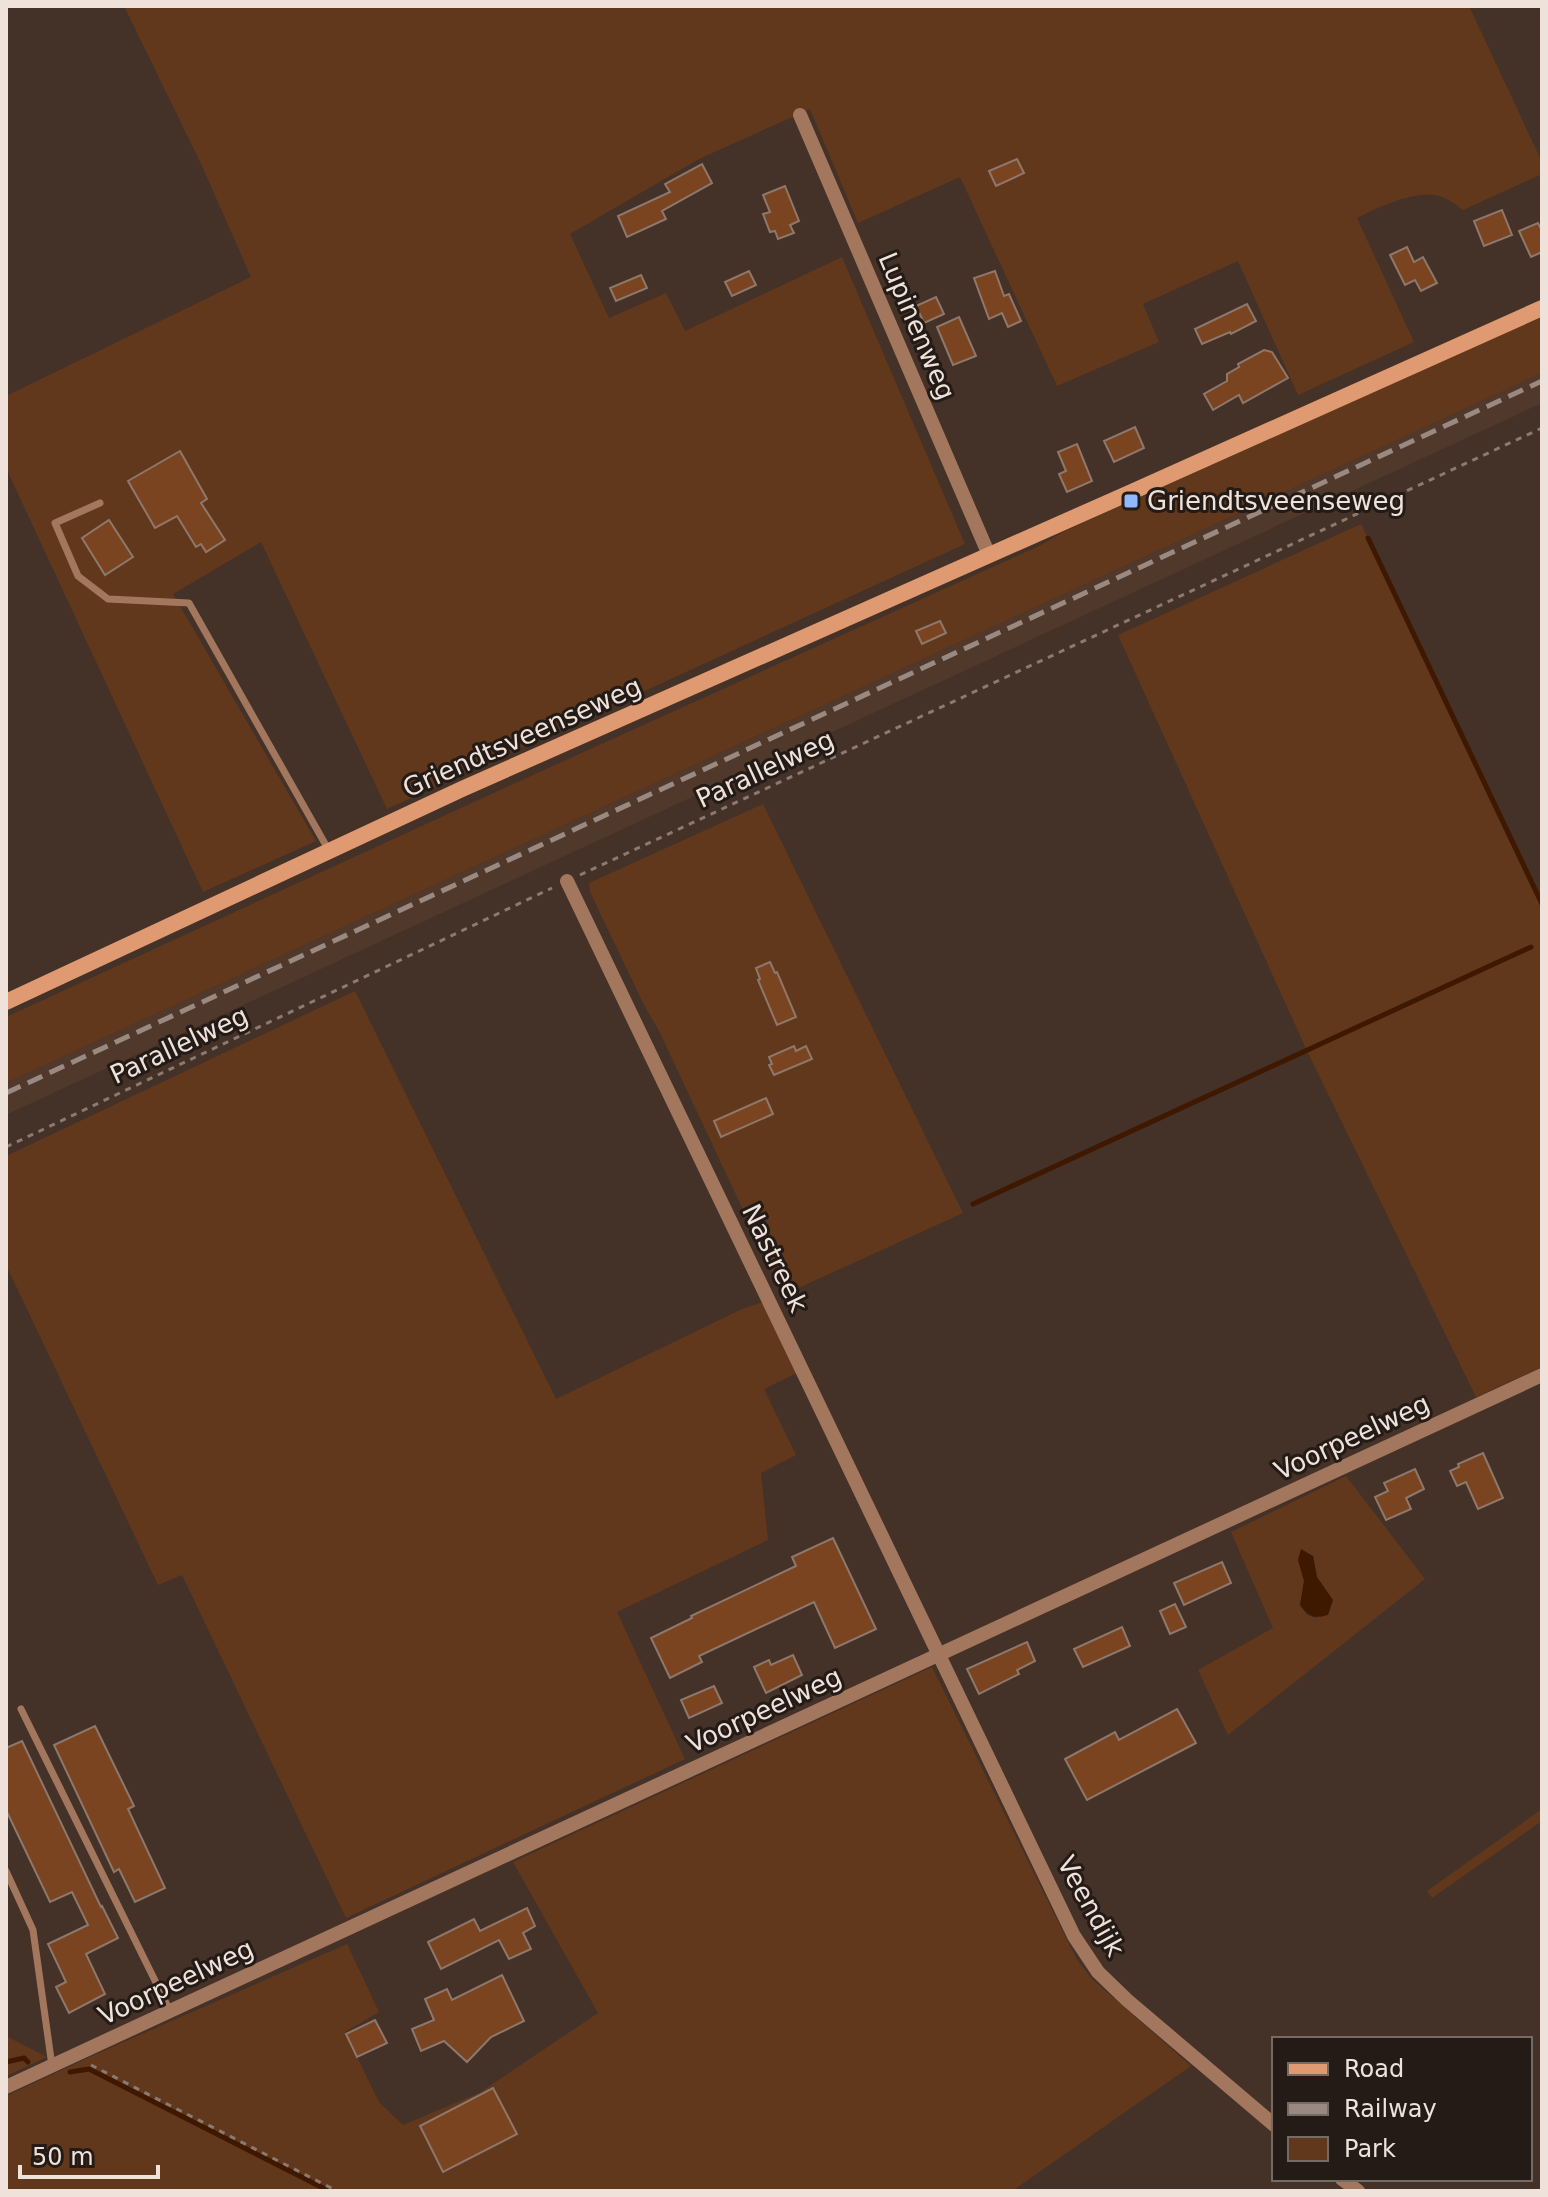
<svg xmlns="http://www.w3.org/2000/svg" width="1548" height="2197" viewBox="0 0 1548 2197" font-family="'DejaVu Sans',sans-serif">
<rect width="100%" height="100%" fill="#443127"/>
<polygon fill="#50382a" points="1542,373 1542,403 6,1115 6,1083"/>
<g fill="#62381d" fill-rule="evenodd">
<path d="M 124,6 L 1469,6 L 1542,162 L 1542,174 L 1463,210 C 1454,203 1446,197 1435,195 C 1413,191 1376,208 1357,218 L 1414,342 L 1298,395 L 1238,261 L 1143,304 L 1159,342 L 1057,386 L 960,177 L 858,223 L 810,109 L 699,159 L 570,234 L 609,318 L 666,293 L 685,331 L 842,257 L 965,544 L 387,809 L 261,542 L 173,594 L 316,841 L 203,892 L 6,468 L 6,396 L 251,277 L 201,164 Z"/>
<polygon points="1542,316 1542,373 6,1083 6,1017 524,779 1039,546 1065,531"/>
<polygon points="1361,524 1477,762 1542,903 1542,1367 1476,1397 1308,1053 1118,635"/>
<polygon points="763,804 963,1213 783,1295 659,1031 644,1005 590,892 589,883"/>
<polygon points="355,991 556,1399 742,1309 763,1302 797,1373 764,1389 796,1455 761,1473 768,1540 617,1612 685,1759 346,1918 182,1575 158,1585 6,1265 6,1156"/>
<path d="M 1346,1476 L 1425,1579 L 1228,1735 L 1198,1670 L 1273,1628 L 1231,1532 ZM 1313,1556 L 1317,1577 L 1332,1600 L 1316,1618 L 1307,1615 L 1300,1605 L 1304,1581 Z"/>
<polygon points="932,1667 1076,1958 1091,1978 1191,2066 1012,2191 6,2191 6,2096 92,2056 347,1944 379,2012 345,2032 379,2102 403,2125 479,2093 598,2013 513,1862"/>
<polygon points="1542,1809 1542,1821 1432,1898 1427,1891"/>
<polygon points="6,2036 47,2057 6,2076"/>
</g>
<path fill="#3f1800" d="M 1301,1549 L 1313,1556 L 1317,1577 L 1333,1600 L 1328,1615 C 1314,1619 1309,1617 1300,1605 L 1304,1581 L 1298,1560 Z"/>
<g fill="none" stroke-linecap="round" stroke-linejoin="round">
<g stroke="#3f1800" stroke-width="5">
<polyline points="1368,538 1542,904"/>
<polyline points="973,1204 1531,947"/>
<polyline points="6,2062 24,2058 28,2062"/>
<polyline points="70,2072 89,2069 329,2191"/>
</g>
</g>
<g fill="#7a4421" stroke="#8e786c" stroke-width="2">
<polygon points="1017,159 1024,173 996,186 989,171"/>
<polygon points="702,164 712,183 662,211 666,219 627,237 618,216 670,192 665,184"/>
<polygon points="785,186 799,221 790,225 794,233 778,239 775,231 770,232 763,214 770,212 763,195"/>
<polygon points="1502,210 1512,235 1484,246 1474,221"/>
<polygon points="1538,223 1542,231 1542,252 1531,257 1519,231"/>
<polygon points="1407,247 1414,262 1423,257 1437,283 1421,291 1415,280 1405,285 1390,255"/>
<polygon points="749,271 756,285 732,296 725,282"/>
<polygon points="995,271 1004,296 1009,294 1021,321 1008,327 1002,313 989,319 974,278"/>
<polygon points="641,275 647,288 616,301 610,288"/>
<polygon points="936,297 944,314 924,323 916,306"/>
<polygon points="1247,304 1256,321 1231,334 1230,332 1202,344 1195,329"/>
<polygon points="959,317 976,356 953,365 937,327"/>
<polygon points="1264,350 1272,352 1288,378 1243,403 1239,395 1213,410 1204,394 1227,381 1227,374 1239,367 1238,364"/>
<polygon points="1135,427 1144,448 1114,462 1104,441"/>
<polygon points="1077,444 1092,481 1067,492 1059,474 1066,471 1058,452"/>
<polygon points="180,451 207,499 201,503 225,540 206,552 201,544 196,547 177,516 155,528 128,481"/>
<polygon points="109,520 133,557 105,575 82,538"/>
<polygon points="940,621 946,633 922,644 916,631"/>
<polygon points="770,962 775,973 777,972 796,1017 777,1025 758,980 760,979 756,968"/>
<polygon points="794,1046 796,1051 806,1046 812,1059 774,1075 769,1065 772,1064 769,1057"/>
<polygon points="766,1098 773,1114 721,1137 714,1121"/>
<polygon points="1483,1453 1503,1498 1478,1509 1466,1482 1457,1486 1450,1471 1459,1467 1458,1464"/>
<polygon points="1415,1469 1424,1489 1406,1498 1411,1509 1386,1520 1375,1497 1388,1491 1384,1483"/>
<polygon points="833,1538 876,1629 835,1648 814,1602 699,1656 702,1662 670,1678 651,1638 692,1618 691,1616 796,1566 792,1557"/>
<polygon points="1222,1562 1231,1583 1184,1605 1174,1583"/>
<polygon points="1175,1604 1186,1627 1170,1634 1160,1611"/>
<polygon points="1122,1627 1130,1646 1083,1667 1074,1649"/>
<polygon points="1027,1642 1035,1661 1017,1670 1019,1674 979,1694 967,1669"/>
<polygon points="793,1655 802,1675 766,1693 754,1667 769,1660 771,1665"/>
<polygon points="714,1686 722,1703 689,1718 681,1700"/>
<polygon points="1177,1709 1196,1743 1087,1800 1065,1759 1115,1732 1119,1740"/>
<polygon points="95,1726 134,1806 128,1809 165,1888 135,1902 119,1869 114,1872 54,1745"/>
<polygon points="22,1741 101,1907 102,1906 118,1938 86,1954 105,1994 69,2013 56,1987 66,1982 48,1944 88,1925 72,1892 50,1902 6,1810 6,1748"/>
<polygon points="527,1908 535,1926 523,1933 531,1949 509,1959 499,1940 441,1969 428,1942 474,1919 480,1931"/>
<polygon points="502,1975 524,2021 491,2037 467,2062 444,2041 421,2051 412,2029 434,2020 425,1999 447,1989 452,2000"/>
<polygon points="375,2020 387,2043 357,2057 346,2034"/>
<polygon points="493,2088 517,2134 443,2172 420,2126"/>
</g>
<g fill="none" stroke-linecap="round" stroke-linejoin="round">
<g stroke="#8a7a71" stroke-width="3" stroke-dasharray="6 6" stroke-linecap="butt">
<polyline points="580,875 1542,428"/>
<polyline points="6,1147 552,888"/>
<polyline points="91,2065 337,2191"/>
</g>
<g stroke="#a3775d" stroke-width="7">
<polyline points="100,503 55,523 78,576 108,599 189,603 328,849"/>
<polyline points="21,1709 170,2011"/>
<polyline points="6,1871 33,1930 52,2066"/>
</g>
<g stroke="#a3775d" stroke-width="14">
<polyline points="800,115 989,555"/>
<polyline points="567,881 1074,1936 1098,1972 1127,2000 1274,2125"/>
<polyline points="6,2087 1542,1375"/>
<polyline points="1342,2179 1358,2191"/>
</g>
<polyline stroke="#e09a71" stroke-width="16" points="6,1002 462,789 1127,494 1542,308"/>
<polyline stroke="#998981" stroke-width="5" stroke-dasharray="16 8" stroke-linecap="butt" points="6,1093 1542,381"/>
</g>
<rect fill="#90b8fd" stroke="#241b16" stroke-width="3" x="1123" y="493" width="16" height="16" rx="4"/>
<g text-anchor="middle" stroke-width="6" stroke-linejoin="round" paint-order="stroke">
<g font-size="26" fill="#eee2db" stroke="#241b16">
<text transform="translate(917 326) rotate(67)" y="9">Lupinenweg</text>
<text transform="translate(522 737) rotate(-24)" y="9">Griendtsveenseweg</text>
<text transform="translate(765 769) rotate(-25)" y="9">Parallelweg</text>
<text transform="translate(179 1045) rotate(-25)" y="9">Parallelweg</text>
<text transform="translate(775 1258) rotate(64)" y="9">Nastreek</text>
<text transform="translate(1352 1437) rotate(-25)" y="9">Voorpeelweg</text>
<text transform="translate(764 1710) rotate(-25)" y="9">Voorpeelweg</text>
<text transform="translate(1091 1906) rotate(61)" y="9">Veendijk</text>
<text transform="translate(176 1982) rotate(-25)" y="9">Voorpeelweg</text>
</g>
<g font-size="26" fill="#eee2db" stroke="#241b16" text-anchor="start">
<text x="1147" y="510">Griendtsveenseweg</text>
</g>
</g>
<rect width="1548" height="2197" fill="none" stroke="#eee2db" stroke-width="16"/>
<rect x="1272" y="2037" width="260" height="144" fill="#241b16" stroke="#756b65" stroke-width="2"/>
<rect x="1288" y="2063" width="40" height="12" fill="#e09a71" stroke="#756b65" stroke-width="2"/>
<text x="1344" y="2077" font-size="24" fill="#eee2db">Road</text>
<rect x="1288" y="2103" width="40" height="12" fill="#998981" stroke="#756b65" stroke-width="2"/>
<text x="1344" y="2117" font-size="24" fill="#eee2db">Railway</text>
<rect x="1288" y="2137" width="40" height="24" fill="#62381d" stroke="#756b65" stroke-width="2"/>
<text x="1344" y="2157" font-size="24" fill="#eee2db">Park</text>
<path d="M20 2165v12h138v-12" fill="none" stroke="#eee2db" stroke-width="4"/>
<text x="32" y="2165" font-size="24" fill="#eee2db" stroke="#241b16" stroke-width="6" paint-order="stroke">50 m</text>
</svg>
